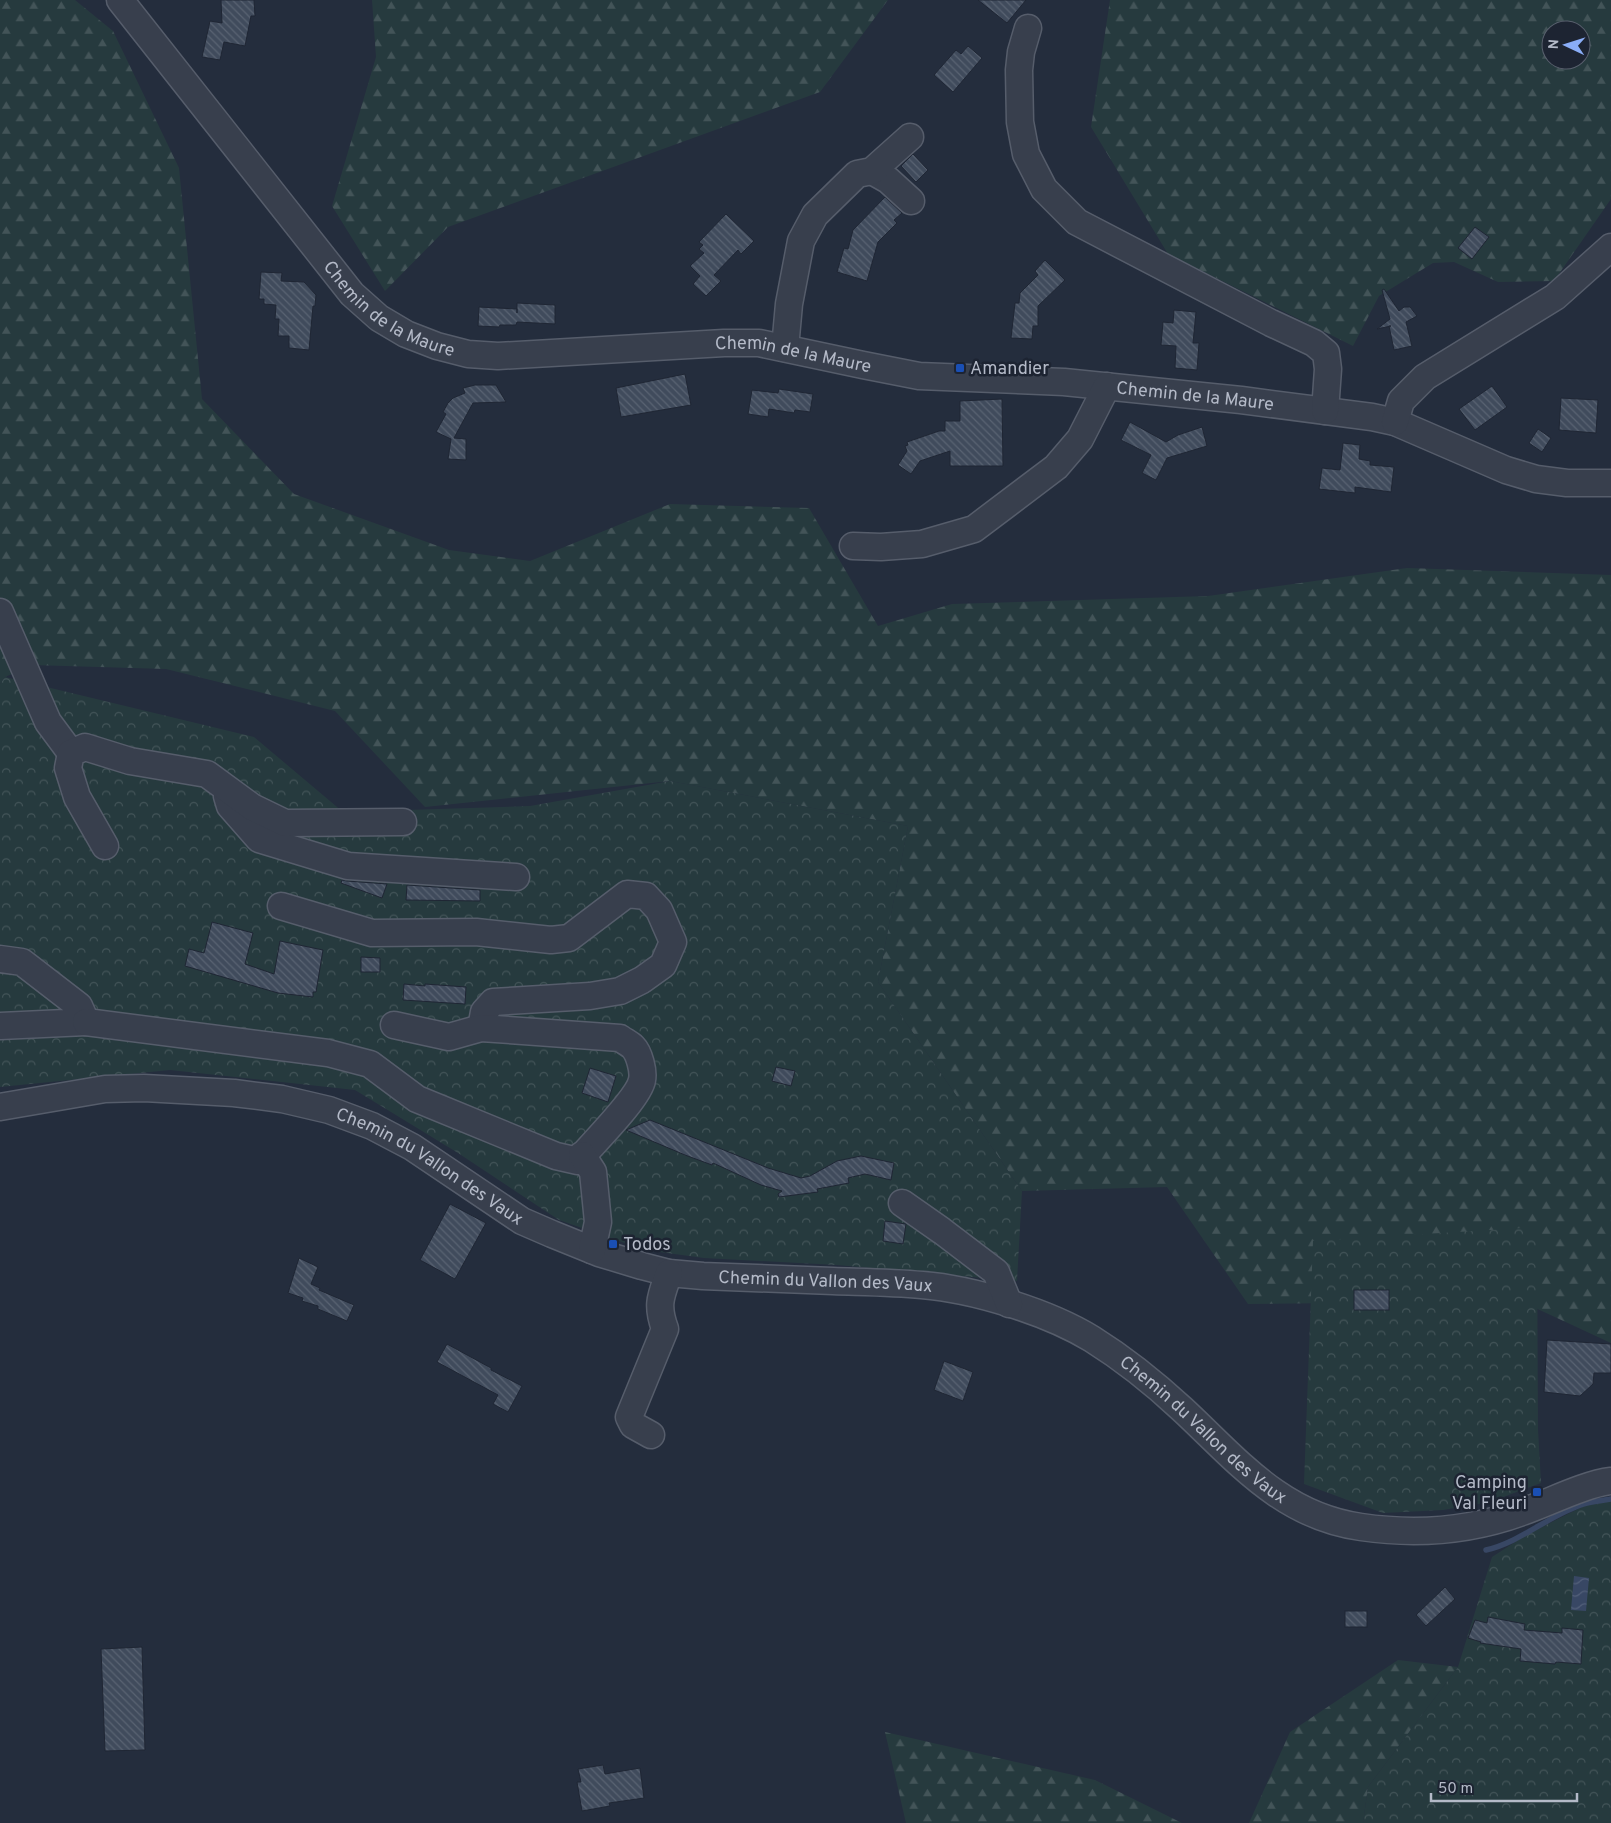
<svg xmlns="http://www.w3.org/2000/svg" width="1611" height="1823" viewBox="0 0 1611 1823" font-family="Overpass,sans-serif">
<defs>
<pattern id="forest-firs" width="22" height="20" patternUnits="userSpaceOnUse" patternTransform="scale(1.25)"><rect width="22" height="20" fill="#263a3e"/><path d="M5 1l3.5 6h-7zM16 11l3.5 6h-7z" fill="#435458"/></pattern>
<pattern id="park-crowns" width="20" height="18" patternUnits="userSpaceOnUse" patternTransform="scale(1.25)"><rect width="20" height="18" fill="#263a3e"/><path d="M2 6a3 3 0 1 1 6 0M12 15a3 3 0 1 1 6 0" fill="none" stroke="#435458"/></pattern>
<pattern id="water-waves" width="16" height="10" patternUnits="userSpaceOnUse" patternTransform="scale(1.25)"><rect width="16" height="10" fill="#384764"/><path d="M0 5q4-4 8 0t8 0" fill="none" stroke="#525f79"/></pattern>
<pattern id="building-back-hatch" width="6" height="6" patternUnits="userSpaceOnUse" patternTransform="scale(1.25)"><rect width="6" height="6" fill="#404b5c"/><path d="M-1 5l2 2M0 0l6 6M5-1l2 2" fill="none" stroke="#596372"/></pattern>
</defs>
<rect width="100%" height="100%" fill="#242d3d"/>
<g fill="url(#forest-firs)" fill-rule="evenodd">
<polygon points="0,0 75,0 113,31 179,168 202,399 294,494 449,550 530,561 670,504 809,508 878,626 952,604 1208,596 1407,568 1611,575 1611,1343 1520,1301 1248,1304 1167,1187 1022,1191 878,982 908,826 670,781 425,807 335,711 166,669 32,665 5,677 0,684"/>
<polygon points="372,0 888,0 820,92 448,227 385,291 332,206 376,57"/>
<path d="M 1110,0 L 1611,0 L 1611,199 L 1554,281 L 1498,282 L 1454,262 L 1433,263 L 1379,296 L 1353,346 L 1168,254 L 1091,127 ZM 1551,30 L 1581,30 L 1581,60 L 1551,60 Z"/>
<polygon points="1398,1660 1458,1667 1368,1787 1363,1823 1249,1823 1290,1732"/>
<polygon points="885,1732 1095,1780 1182,1823 906,1823"/>
</g>
<g fill="url(#park-crowns)">
<polygon points="5,677 254,737 343,812 530,806 670,781 908,826 878,982 1022,1191 1017,1281 837,1265 704,1258 645,1250 559,1220 458,1153 355,1090 170,1070 0,1087 0,684"/>
<polygon points="1537,1227 1538,1429 1541,1483 1490,1502 1443,1510 1383,1513 1304,1484 1313,1241"/>
<polygon points="1598,1499 1611,1499 1611,1823 1363,1823 1368,1787 1458,1667 1492,1557 1526,1535"/>
</g>
<polygon fill="url(#water-waves)" points="1574,1576 1589,1578 1586,1611 1571,1610"/>
<g fill="none" stroke-linecap="round" stroke-linejoin="round">
<path stroke="#384764" stroke-width="5.5" d="M 1486,1550 C 1521,1542 1549,1515 1584,1504 C 1592,1501 1602,1501 1611,1499"/>
</g>
<g fill="url(#building-back-hatch)" stroke="#1f2634">
<polygon points="221,0 254,0 255,16 251,16 245,46 224,42 220,60 202,57 210,21 222,23"/>
<polygon points="978,0 1026,0 1007,23"/>
<polygon points="968,46 982,58 953,92 934,75 956,50 961,54"/>
<polygon points="913,154 928,170 916,182 901,166"/>
<polygon points="885,197 902,213 894,220 897,223 878,242 867,281 837,272 844,248 848,249 853,230"/>
<polygon points="726,214 754,241 741,254 738,250 714,275 721,281 706,296 693,284 700,276 690,266 704,253 699,249 703,245 699,242"/>
<polygon points="1475,227 1489,237 1472,259 1458,248"/>
<polygon points="1045,260 1065,280 1038,306 1038,326 1033,326 1032,339 1011,338 1015,303 1019,303 1020,293 1038,275 1035,271"/>
<polygon points="261,272 282,273 281,281 304,282 316,295 315,306 313,306 309,350 289,348 289,336 278,336 279,319 275,319 276,305 264,304 264,299 259,299"/>
<polygon points="1384,289 1399,311 1404,307 1410,307 1417,316 1406,322 1412,346 1394,350 1389,326 1391,326 1377,329 1390,319 1382,290"/>
<polygon points="517,303 555,305 555,324 517,322 516,325 500,325 499,327 478,326 479,307 517,309 517,313"/>
<polygon points="1174,310 1196,312 1193,343 1199,343 1197,370 1175,368 1176,346 1161,345 1163,322 1173,323"/>
<polygon points="685,374 691,405 621,417 616,388"/>
<polygon points="475,385 496,385 506,402 473,403 454,438 466,439 466,460 448,459 451,439 436,432 446,414 443,412 448,403 453,398 465,393 463,388"/>
<polygon points="1492,386 1507,407 1475,430 1459,409"/>
<polygon points="779,389 813,394 810,412 795,410 794,413 769,409 768,417 748,414 752,390 778,393"/>
<polygon points="1561,398 1598,400 1596,433 1559,430"/>
<polygon points="1002,399 1003,466 950,466 950,451 920,461 911,474 898,465 907,451 905,446 908,445 907,442 939,431 945,431 945,421 960,421 960,401"/>
<polygon points="1130,422 1166,442 1178,435 1202,427 1207,446 1167,458 1156,480 1142,473 1151,455 1121,440"/>
<polygon points="1538,429 1551,438 1542,452 1529,443"/>
<polygon points="1343,443 1360,445 1359,459 1370,461 1370,465 1394,467 1391,492 1355,487 1355,493 1319,489 1322,468 1340,470"/>
<polygon points="342,880 347,881 387,884 382,898 341,883"/>
<polygon points="407,885 480,890 480,901 406,900"/>
<polygon points="212,922 253,933 245,964 274,974 280,941 323,950 316,992 313,992 313,997 278,993 185,966 189,949 204,953"/>
<polygon points="361,957 380,958 380,972 361,972"/>
<polygon points="404,984 425,986 425,984 466,987 465,1004 403,1000"/>
<polygon points="776,1067 795,1071 791,1086 772,1081"/>
<polygon points="590,1068 616,1076 608,1102 582,1093"/>
<polygon points="650,1120 768,1168 801,1178 810,1176 837,1161 861,1156 894,1163 891,1180 865,1174 848,1178 849,1183 817,1189 818,1192 779,1197 778,1194 782,1191 761,1185 713,1163 712,1165 685,1155 626,1130"/>
<polygon points="450,1204 486,1223 455,1279 420,1260"/>
<polygon points="885,1221 906,1224 903,1244 883,1241"/>
<polygon points="299,1258 318,1267 311,1284 320,1288 319,1290 354,1305 347,1321 318,1309 318,1306 302,1301 303,1298 288,1293"/>
<rect x="1354" y="1290" width="35" height="20"/>
<polygon points="1547,1340 1611,1344 1611,1373 1594,1373 1593,1384 1580,1396 1544,1392"/>
<polygon points="447,1344 491,1368 491,1370 522,1386 508,1412 493,1404 498,1395 437,1362"/>
<polygon points="944,1361 973,1372 963,1401 934,1390"/>
<polygon points="1445,1587 1455,1599 1426,1626 1416,1615"/>
<rect x="1345" y="1611" width="22" height="16"/>
<polygon points="1488,1617 1525,1624 1524,1630 1562,1633 1562,1628 1583,1630 1581,1664 1556,1662 1555,1664 1520,1661 1521,1649 1480,1643 1481,1642 1468,1638 1475,1620 1487,1623"/>
<polygon points="142,1647 145,1750 105,1751 101,1649"/>
<polygon points="603,1765 605,1774 640,1768 644,1798 609,1803 610,1806 582,1811 577,1782 581,1782 578,1769"/>
</g>
<g fill="none" stroke-linecap="round" stroke-linejoin="round">
<g stroke="#565d6b" stroke-width="29">
<g id="minor">
<path id="s1" d="M 120,0 L 352,294 L 379,318 L 406,334 L 437,346 L 468,354 L 498,356 L 724,343 L 759,343 L 863,365 L 919,376 L 1064,382 L 1241,400 L 1372,417 L 1395,422 L 1506,470 L 1536,479 L 1567,483 L 1611,483"/>
<polyline points="1028,28 1021,52 1019,70 1020,122 1026,154 1044,189 1077,222 1271,323 1314,343 1326,353 1328,369 1325,411"/>
<polyline points="872,171 888,180 911,201"/>
<polyline points="785,348 789,304 801,241 815,215 857,174 872,171 910,137"/>
<polyline points="1395,422 1401,401 1425,377 1555,297 1611,247"/>
<polyline points="853,546 881,547 922,544 974,529 1056,467 1080,439 1107,386"/>
<polyline points="0,612 48,722 71,753"/>
<polyline points="227,796 230,806 259,839 348,866 516,877"/>
<polyline points="105,846 77,797 68,768 71,753 85,747 130,761 207,774 252,807 285,823 403,822"/>
<polyline points="281,906 372,933 476,932 551,940 569,938 627,894 646,896 659,910 673,942 663,965 642,980 620,991 590,996 493,1002 484,1012 481,1028"/>
<polyline points="0,959 22,962 79,1006 86,1022 0,1026"/>
<path d="M 86,1022 L 328,1053 L 370,1064 L 417,1099 L 556,1156 L 578,1161 C 591,1145 639,1098 642,1080 C 644,1071 639,1053 633,1047 C 630,1044 624,1041 620,1038 L 481,1028 L 449,1037 L 394,1025"/>
<path id="s2" d="M 0,1107 L 105,1089 L 144,1088 L 234,1093 L 282,1099 L 329,1110 L 372,1126 L 412,1147 L 522,1221 L 552,1234 L 599,1253 L 642,1266 L 669,1273 L 703,1276 C 746,1278 789,1279 833,1281 C 862,1282 892,1282 922,1285 C 973,1289 1048,1312 1092,1339 C 1124,1359 1154,1383 1182,1409 C 1236,1459 1281,1516 1361,1527 C 1415,1535 1470,1531 1522,1512 C 1548,1503 1585,1484 1611,1481"/>
<polyline points="582,1155 593,1172 598,1222 592,1250"/>
<polyline points="902,1203 942,1231 996,1272 1009,1304"/>
<path d="M 651,1435 L 633,1425 L 629,1417 L 665,1329 C 656,1304 661,1296 669,1273"/>
</g>
</g>
<use href="#minor" stroke="#383f4d" stroke-width="26"/>
</g>
<g fill="#1a4fb4" stroke="#1d2432" stroke-width="2">
<rect x="955" y="363" width="10" height="10" rx="2.5"/>
<rect x="608" y="1239" width="10" height="10" rx="2.5"/>
<rect x="1532" y="1487" width="10" height="10" rx="2.5"/>
</g>
<g text-anchor="middle" stroke-width="5" stroke-linejoin="round" paint-order="stroke">
<g font-size="18" fill="#b4bac8" stroke="#1d2432">
<text dy="6" stroke="none"><textPath href="#s1" startOffset="414">Chemin de la Maure</textPath></text>
<text dy="6" stroke="none"><textPath href="#s1" startOffset="834">Chemin de la Maure</textPath></text>
<text dy="6" stroke="none"><textPath href="#s1" startOffset="1239">Chemin de la Maure</textPath></text>
<text dy="6" stroke="none"><textPath href="#s2" startOffset="448">Chemin du Vallon des Vaux</textPath></text>
<text dy="6" stroke="none"><textPath href="#s2" startOffset="869">Chemin du Vallon des Vaux</textPath></text>
<text dy="6" stroke="none"><textPath href="#s2" startOffset="1289">Chemin du Vallon des Vaux</textPath></text>
</g>
<g font-size="18" fill="#b4bac8" stroke="#1d2432" text-anchor="start">
<text x="970" y="374">Amandier</text>
<text x="623" y="1250">Todos</text>
<text x="1527" y="1488" text-anchor="end">Camping<tspan x="1527" dy="21">Val Fleuri</tspan></text>
</g>
</g>
<g transform="translate(1566 45) rotate(274)"><circle r="24" fill="#1d2432" stroke="#59606e"/>
<path d="M0-4L9 19L0 12L-9 19Z" fill="#8aadf7"/>
<text y="-8" font-size="14" font-weight="bold" text-anchor="middle" fill="#b4bac8">N</text>
</g>
<path d="M1431 1793v8h146v-8" fill="none" stroke="#b4bac8" stroke-width="2.5"/>
<text x="1438" y="1793" font-size="15" fill="#b4bac8" stroke="#1d2432" stroke-width="4" paint-order="stroke">50 m</text>
</svg>
